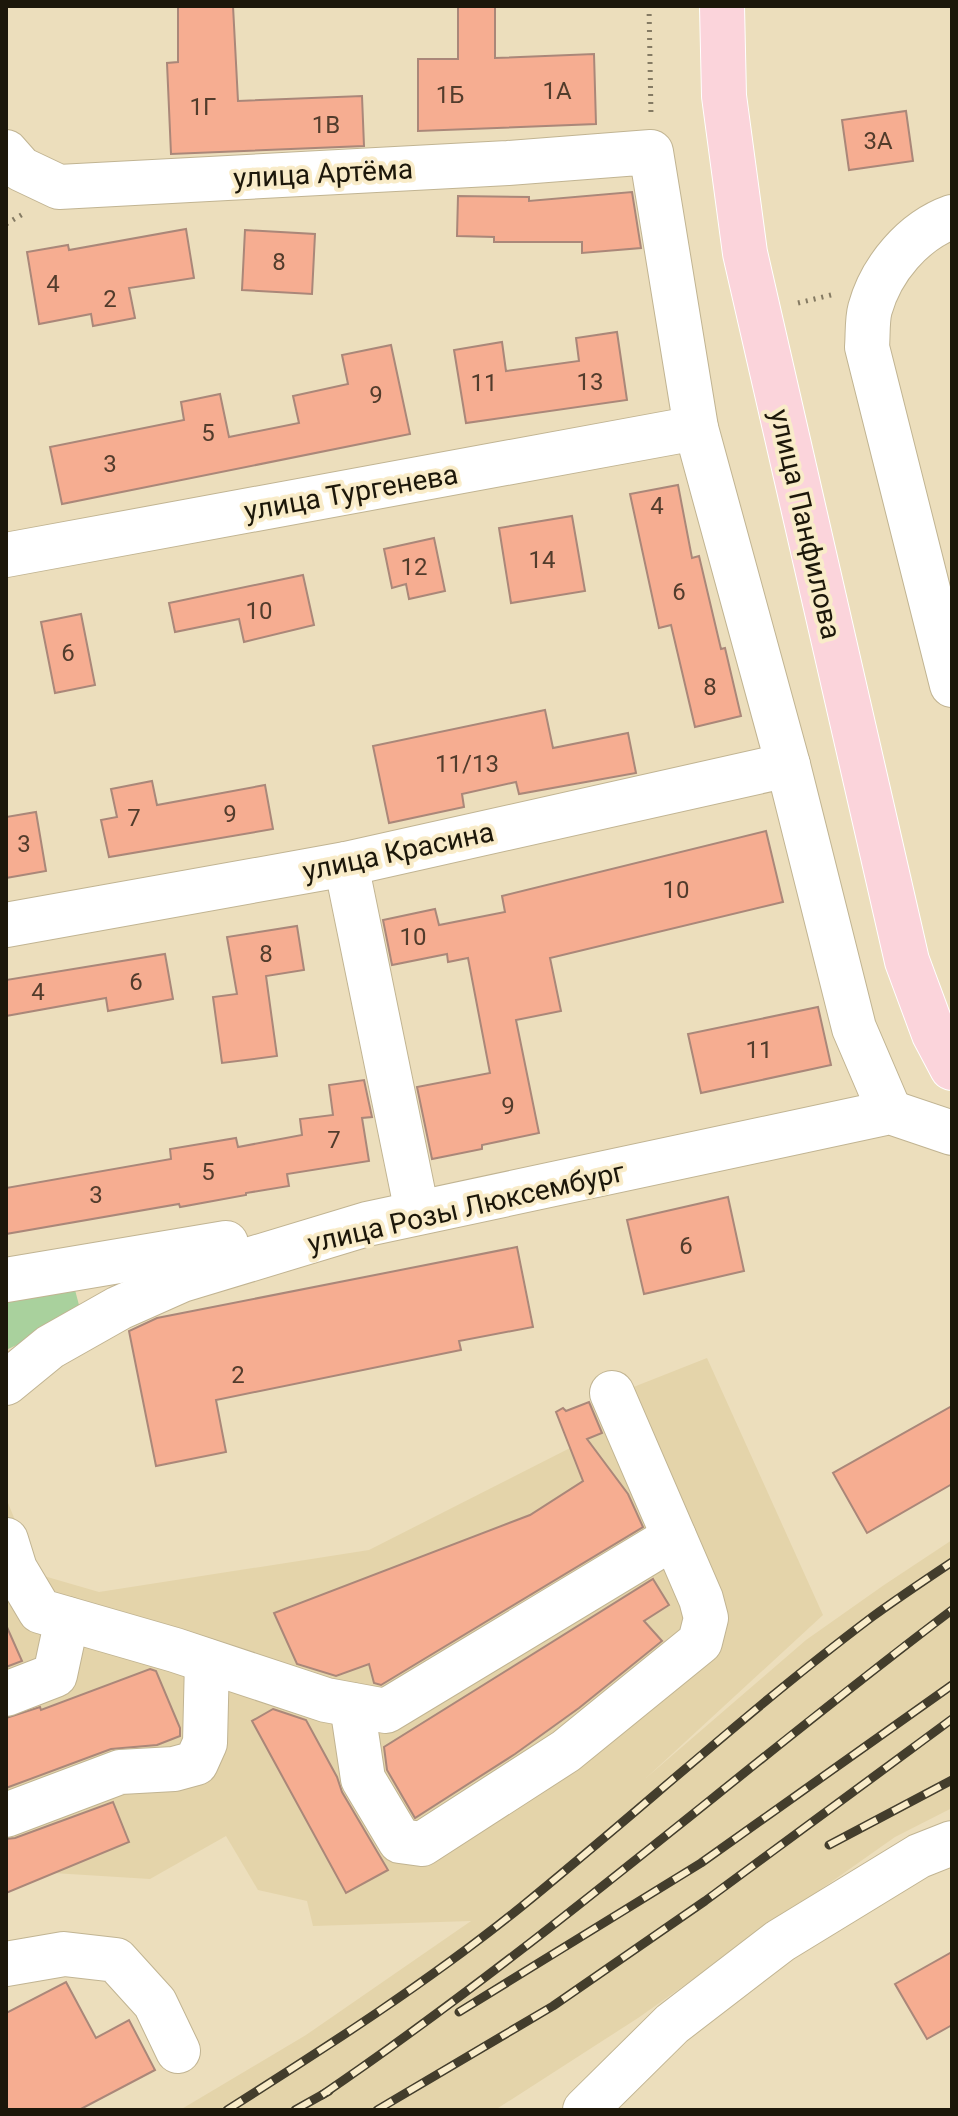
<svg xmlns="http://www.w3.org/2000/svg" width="958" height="2116" viewBox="0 0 958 2116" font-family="Roboto,sans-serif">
<rect width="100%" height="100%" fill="#ecdebc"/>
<polygon fill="#e4d4aa" points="707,1358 823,1615 646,1778 806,1640 884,1585 952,1540 952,1808 895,1837 638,2018 495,2110 180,2110 306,2035 471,1921 313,1926 307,1901 258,1890 226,1836 150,1879 53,1873 6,1893 6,1498 37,1574 99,1592 369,1550 572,1447 560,1416"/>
<polygon fill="#a9d19d" points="6,1278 75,1290 79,1305 49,1330 6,1350"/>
<g fill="#f6ad91" stroke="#aa8779" stroke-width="2">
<polygon points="178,6 233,6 238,101 362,96 364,146 171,154 167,63 178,62"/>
<polygon points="458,6 495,6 495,58 594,54 596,124 418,131 418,59 458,59"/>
<polygon points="906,111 913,161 849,170 842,120"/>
<polygon points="632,192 641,248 582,253 582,242 494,242 494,237 457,236 458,196 529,197 529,201"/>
<polygon points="186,229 194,278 129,288 135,318 93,326 91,314 39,324 27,252 68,245 69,250"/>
<polygon points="245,230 315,234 312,294 242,290"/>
<polygon points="617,332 627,400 466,423 454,350 502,342 506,371 579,361 576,338"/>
<polygon points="391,345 410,434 62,504 50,447 184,420 181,402 220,394 229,437 299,423 293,396 348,384 342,355"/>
<polygon points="678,485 692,558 699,556 721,649 725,648 741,716 695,727 671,625 659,628 630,494"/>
<polygon points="572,516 585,591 511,603 499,528"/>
<polygon points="434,538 445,591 409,599 406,584 392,588 384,549"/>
<polygon points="303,575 314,625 244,642 239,619 175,632 169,603"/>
<polygon points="81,614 95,685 55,693 41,622"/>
<polygon points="545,710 553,748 628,733 636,773 519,794 516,782 462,794 464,807 389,823 373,746"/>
<polygon points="152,781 157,805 265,785 273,829 109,857 101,820 117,817 111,789"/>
<polygon points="36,812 46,871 6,878 6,817"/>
<polygon points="766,831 783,902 550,958 561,1011 516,1020 539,1133 482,1145 482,1149 432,1159 417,1087 490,1073 468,958 448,962 447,954 392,965 383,920 435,909 439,925 505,912 502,896"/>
<polygon points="297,926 304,970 266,976 277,1056 222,1063 213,997 237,994 227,937"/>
<polygon points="165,954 173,999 108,1011 106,998 6,1016 6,980"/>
<polygon points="818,1007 831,1065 701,1093 688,1034"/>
<polygon points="364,1080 372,1117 362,1118 369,1161 287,1174 289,1186 246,1193 246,1195 180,1207 179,1204 6,1234 6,1188 171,1159 170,1149 236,1138 238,1147 302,1135 300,1119 333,1115 329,1085"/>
<polygon points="728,1197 744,1271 644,1294 627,1220"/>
<polygon points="517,1247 533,1327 459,1341 461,1350 216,1400 226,1452 156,1466 129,1331 157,1318"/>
<polygon points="589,1402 602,1433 587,1439 628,1494 643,1527 381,1685 374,1683 369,1664 336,1676 297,1664 274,1613 530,1515 583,1481 556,1412 563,1408 566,1411"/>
<polygon points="952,1406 952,1484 867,1533 833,1473"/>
<polygon points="653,1579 669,1605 644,1621 662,1641 579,1708 515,1754 415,1818 387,1770 384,1747"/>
<polygon points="6,1625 22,1661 6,1667"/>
<polygon points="150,1669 156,1671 180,1728 180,1736 157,1745 111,1749 6,1788 6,1718 40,1707 41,1710"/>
<polygon points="273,1709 306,1720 337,1777 342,1792 388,1870 346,1893 252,1721"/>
<polygon points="113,1802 129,1842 6,1893 6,1839 15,1838"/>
<polygon points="952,1952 952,2025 927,2039 895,1984"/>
<polygon points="66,1982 96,2038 129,2020 155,2070 79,2110 6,2110 6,2013"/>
</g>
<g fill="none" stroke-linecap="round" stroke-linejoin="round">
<g stroke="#c1b492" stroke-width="46">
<g id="minor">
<polyline points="6,152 21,169 59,187 508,163 651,152 696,428 788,765 854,1028 890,1112"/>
<path d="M 952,217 C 913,231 881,269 870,309 C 867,320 868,335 867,347 L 952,685"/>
<polyline points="6,555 696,428"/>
<polyline points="346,864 417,1212"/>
<polyline points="6,925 346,864 788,765"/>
<polyline points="6,1280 226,1243"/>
<polyline points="6,1383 50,1347 119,1308 182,1280 367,1224 890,1112 952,1133"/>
<polyline points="6,1540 15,1569 40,1611 175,1650 326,1700 386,1711 674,1537"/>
<polyline points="6,1694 55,1675 67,1619"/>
<polyline points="352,1705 363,1779 400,1841 422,1844 566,1751 700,1642 706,1618 701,1599 612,1393"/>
<polyline points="6,1815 120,1772 174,1769 196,1763 205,1743 207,1661"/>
<polyline points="6,1964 64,1954 116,1960 155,2003 178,2051"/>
<polyline points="585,2110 672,2024 780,1941 919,1856 952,1843"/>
</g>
</g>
<g stroke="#fff" stroke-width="46">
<polyline id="major" points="722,6 724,96 745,253 907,961 934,1034 952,1068"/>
</g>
<g stroke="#847a63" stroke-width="5" stroke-dasharray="2 6" stroke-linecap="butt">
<polyline points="649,6 651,115"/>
<polyline points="6,224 23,214"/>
<polyline points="798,303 835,294"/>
</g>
<use href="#minor" stroke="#fff" stroke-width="44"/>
<use href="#major" stroke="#fbd4db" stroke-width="44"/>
<g stroke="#433d2c" stroke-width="9">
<g id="rail">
<polyline points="829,1845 952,1780"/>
<polyline points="459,2012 701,1863 952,1685"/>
<path d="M 322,2095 C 541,1946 740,1770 952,1610"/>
<path d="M 227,2110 C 328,2046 428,1982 521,1907 C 639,1811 751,1708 872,1617 C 898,1598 925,1580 952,1562"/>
<polyline points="295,2110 329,2091"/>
<polyline points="377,2110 553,2006 705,1901 952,1719"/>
</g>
</g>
<use href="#rail" stroke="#f9ecc9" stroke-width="6" stroke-dasharray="18" stroke-linecap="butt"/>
</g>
<g text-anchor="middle" stroke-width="8" stroke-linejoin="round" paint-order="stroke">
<g font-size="24" fill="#523c2c">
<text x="557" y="99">1А</text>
<text x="450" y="103">1Б</text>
<text x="203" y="115">1Г</text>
<text x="326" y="133">1В</text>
<text x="878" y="149">3А</text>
<text x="279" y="270">8</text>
<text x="53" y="292">4</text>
<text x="110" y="307">2</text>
<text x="590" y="390">13</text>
<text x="484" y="391">11</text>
<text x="376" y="403">9</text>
<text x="208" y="441">5</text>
<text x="110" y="472">3</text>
<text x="657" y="514">4</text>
<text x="542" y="568">14</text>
<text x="414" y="575">12</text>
<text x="679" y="600">6</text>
<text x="259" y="619">10</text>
<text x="68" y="661">6</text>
<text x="710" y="695">8</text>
<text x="467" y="772">11/13</text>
<text x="230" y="822">9</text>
<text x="134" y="826">7</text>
<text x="24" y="852">3</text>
<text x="676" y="898">10</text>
<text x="413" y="945">10</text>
<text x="266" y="962">8</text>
<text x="136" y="990">6</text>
<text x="38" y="1000">4</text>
<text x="759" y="1058">11</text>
<text x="508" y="1114">9</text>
<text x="334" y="1148">7</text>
<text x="208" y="1180">5</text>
<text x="96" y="1203">3</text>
<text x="686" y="1254">6</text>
<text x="238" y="1383">2</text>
</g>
<g font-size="28" fill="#1c170a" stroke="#f9ecc9">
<text transform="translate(323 173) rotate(-3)" y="10">улица Артёма</text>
<text transform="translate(351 492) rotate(-10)" y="10">улица Тургенева</text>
<text transform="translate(806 524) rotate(77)" y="10">улица Панфилова</text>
<text transform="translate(398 851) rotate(-12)" y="10">улица Красина</text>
<text transform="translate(466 1207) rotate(-13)" y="10">улица Розы Люксембург</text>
</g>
</g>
<rect width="958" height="2116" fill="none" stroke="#1c170a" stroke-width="16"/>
</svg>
